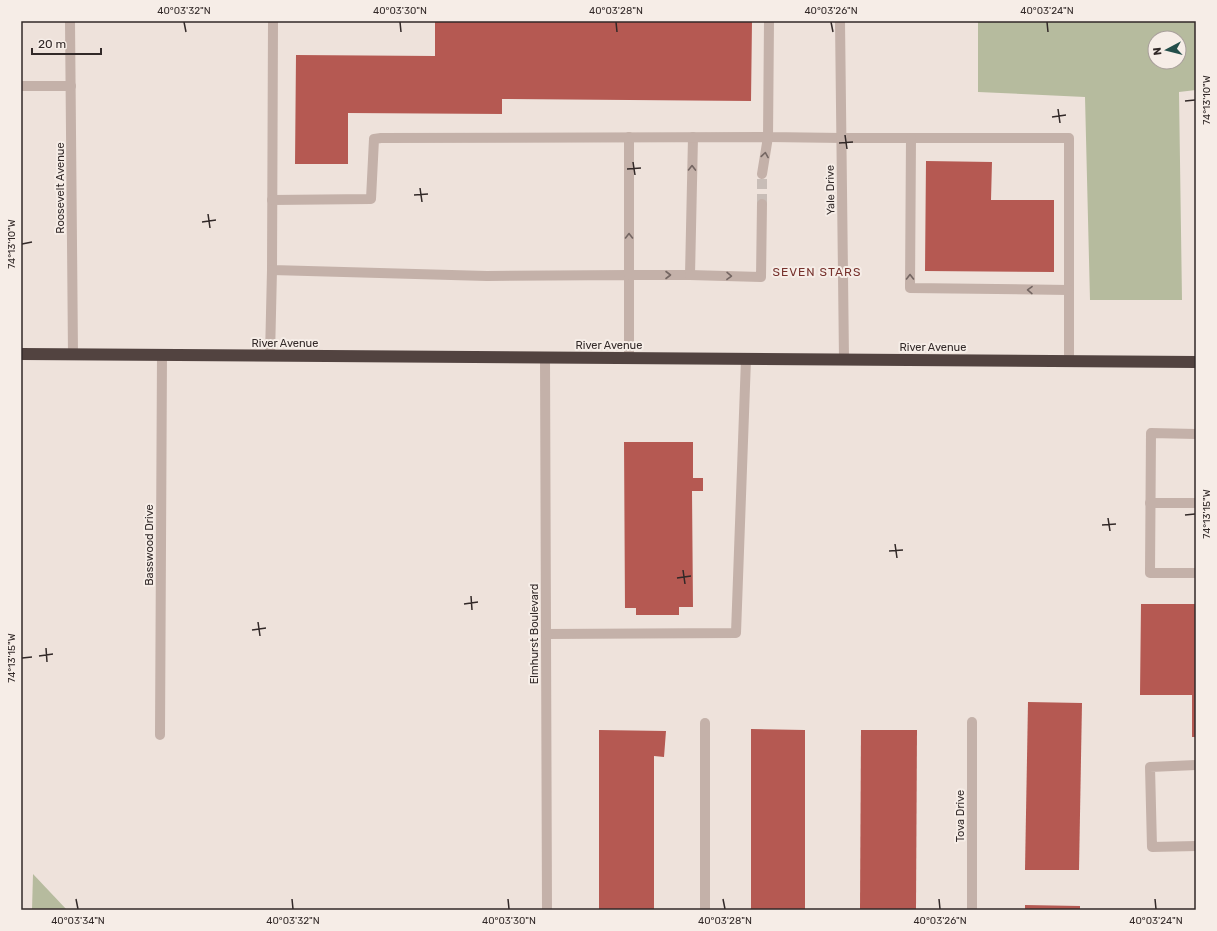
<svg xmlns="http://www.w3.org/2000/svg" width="1217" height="931" viewBox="0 0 1217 931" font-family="Rubik,sans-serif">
<rect width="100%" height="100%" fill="#eee2db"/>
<g fill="#b6bb9e" fill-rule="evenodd">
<path d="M 978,21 L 1196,21 L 1196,90 L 1179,92 L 1182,300 L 1090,300 L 1085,97 L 978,92 ZM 1155,38 L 1179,38 L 1179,62 L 1155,62 Z"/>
<polygon points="33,874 67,910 32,910"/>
</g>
<g fill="#b55952">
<polygon points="435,21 752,21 751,101 502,99 502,114 348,113 348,164 295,164 296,55 435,56"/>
<polygon points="926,161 992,162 991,200 1054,200 1054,272 925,271"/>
<polygon points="624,442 693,442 693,478 703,478 703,491 692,491 693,607 679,607 679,615 636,615 636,608 625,608"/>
<polygon points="1141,604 1196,604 1196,737 1192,737 1192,695 1140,695"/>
<polygon points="1028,702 1082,703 1079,870 1025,870"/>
<polygon points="751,729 805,730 805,910 751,910"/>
<polygon points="599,730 666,731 664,757 654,756 654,910 599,910"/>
<polygon points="861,730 917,730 916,910 860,910"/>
<polygon points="1025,905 1080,906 1080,910 1025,910"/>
</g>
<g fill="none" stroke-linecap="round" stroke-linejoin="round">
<polyline stroke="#c8bdb7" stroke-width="10" stroke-dasharray="10 5" stroke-linecap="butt" points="762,204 762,174"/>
<g stroke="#c4b1a9" stroke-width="10">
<polyline points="70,21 73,354"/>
<polyline points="273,21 272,270 487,276 629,275 629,358"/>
<polyline points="769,21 768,137 842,138 1069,138 1069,361"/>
<polyline points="840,21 844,359"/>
<polyline points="21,86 71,86"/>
<polyline points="629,137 629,275 690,275 693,137"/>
<polyline points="911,138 910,288 1069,290"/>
<polyline points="272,200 371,199 374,139 381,138 768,137 762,174"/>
<polyline points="690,275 761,277 762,204"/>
<polyline points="270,356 272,270"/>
<polyline points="545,358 547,910"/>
<polyline points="1196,434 1151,433 1150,573 1196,573"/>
<polyline points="1150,503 1196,503"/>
<polyline points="546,634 736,633 746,359"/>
<polyline points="160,735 162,355"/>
<polyline points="1196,765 1150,767 1152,847 1196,846"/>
<polyline points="705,910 705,723"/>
<polyline points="972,910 972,722"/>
</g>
<polyline stroke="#524340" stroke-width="12" points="21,354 1196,362"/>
</g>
<defs><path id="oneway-chevron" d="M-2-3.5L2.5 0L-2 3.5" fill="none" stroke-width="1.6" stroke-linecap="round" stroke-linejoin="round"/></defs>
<g stroke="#746662">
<use href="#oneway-chevron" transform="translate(765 155) rotate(-81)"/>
<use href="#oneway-chevron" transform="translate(692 168) rotate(-89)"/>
<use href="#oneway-chevron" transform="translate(629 236) rotate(-90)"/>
<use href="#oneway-chevron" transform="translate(668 275)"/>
<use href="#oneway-chevron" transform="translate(729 276) rotate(1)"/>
<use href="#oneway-chevron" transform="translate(910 277) rotate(-90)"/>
<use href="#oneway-chevron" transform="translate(1030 290) rotate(-179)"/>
</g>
<path fill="none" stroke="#322928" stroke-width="1.5" d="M 184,22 L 186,32M 400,22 L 401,32M 616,22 L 617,32M 831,22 L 833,32M 1047,22 L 1048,32M 1185,101 L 1195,100M 1058,109 L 1060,123M 1052,117 L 1066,115M 845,135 L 847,149M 839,143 L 853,142M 633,162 L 635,175M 627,169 L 641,168M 420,188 L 422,202M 414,195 L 428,194M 208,214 L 210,228M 202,222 L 216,220M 22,244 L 32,242M 1185,515 L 1195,514M 1108,518 L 1110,531M 1102,525 L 1116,524M 895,544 L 897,558M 889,551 L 903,550M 683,570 L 685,584M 677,578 L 691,576M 471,596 L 472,610M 464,604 L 478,602M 258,622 L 260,636M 252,630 L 266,628M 46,648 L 47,662M 39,656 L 53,654M 22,658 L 32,657M 76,899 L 78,909M 292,899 L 293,909M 508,899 L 509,909M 723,899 L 725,909M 939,899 L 940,909M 1155,899 L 1156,909"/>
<g text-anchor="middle" stroke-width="4" stroke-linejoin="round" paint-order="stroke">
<g font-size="11" fill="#322928" stroke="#f6ede7">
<text transform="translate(60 188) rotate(-90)" y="4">Roosevelt Avenue</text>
<text transform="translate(830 190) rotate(-91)" y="4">Yale Drive</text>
<text x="285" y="347">River Avenue</text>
<text x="609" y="349">River Avenue</text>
<text x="933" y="351">River Avenue</text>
<text transform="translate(149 545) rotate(-90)" y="4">Basswood Drive</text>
<text transform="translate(534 634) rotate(-90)" y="4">Elmhurst Boulevard</text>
<text transform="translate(960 816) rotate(-90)" y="4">Tova Drive</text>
</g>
<g font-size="12" letter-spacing="1" fill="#76312c" stroke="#f6ede7">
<text x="817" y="276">SEVEN STARS</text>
</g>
</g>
<rect width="1217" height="931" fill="none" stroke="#f6ede7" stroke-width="44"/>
<g transform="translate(1167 50) rotate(263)"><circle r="19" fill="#f6ede7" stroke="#a89f9b"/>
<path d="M0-3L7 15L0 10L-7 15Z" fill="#234e4a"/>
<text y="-6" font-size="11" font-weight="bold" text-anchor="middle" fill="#322928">N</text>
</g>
<path d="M32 48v6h69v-6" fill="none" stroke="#322928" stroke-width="2"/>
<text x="38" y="48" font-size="12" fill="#322928" stroke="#f6ede7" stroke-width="3" paint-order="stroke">20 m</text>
<rect x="22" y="22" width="1173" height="887" fill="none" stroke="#322928" stroke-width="1.5"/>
<g font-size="10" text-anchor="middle" fill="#322928">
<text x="184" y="14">40°03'32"N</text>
<text x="400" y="14">40°03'30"N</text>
<text x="616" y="14">40°03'28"N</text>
<text x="831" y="14">40°03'26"N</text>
<text x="1047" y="14">40°03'24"N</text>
<text transform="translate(1206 100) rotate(-90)" y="4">74°13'10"W</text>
<text transform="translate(11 244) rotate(-90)" y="4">74°13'10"W</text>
<text transform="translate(1206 514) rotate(-90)" y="4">74°13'15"W</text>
<text transform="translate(11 658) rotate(-90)" y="4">74°13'15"W</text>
<text x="78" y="924">40°03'34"N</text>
<text x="293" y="924">40°03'32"N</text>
<text x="509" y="924">40°03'30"N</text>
<text x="725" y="924">40°03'28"N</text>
<text x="940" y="924">40°03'26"N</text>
<text x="1156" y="924">40°03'24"N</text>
</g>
</svg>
